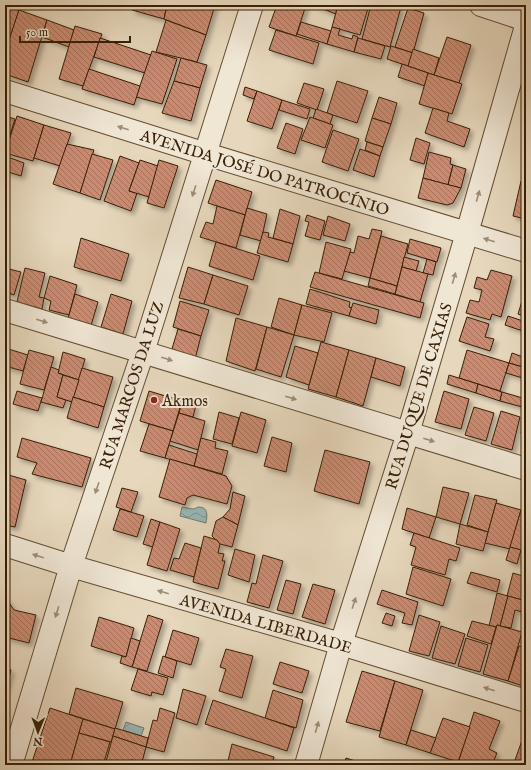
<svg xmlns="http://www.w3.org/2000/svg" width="531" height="770" viewBox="0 0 531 770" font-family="'IM FELL English',serif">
<defs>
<pattern id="water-waves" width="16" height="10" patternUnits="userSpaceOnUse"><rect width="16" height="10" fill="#98b8b8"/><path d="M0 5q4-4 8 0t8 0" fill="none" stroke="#7d9594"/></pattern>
<pattern id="building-back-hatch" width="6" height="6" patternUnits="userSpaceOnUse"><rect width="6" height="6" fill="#cb8b71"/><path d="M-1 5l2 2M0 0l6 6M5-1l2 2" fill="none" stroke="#a6715b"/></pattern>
<filter id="shadow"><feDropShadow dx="3.5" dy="3.5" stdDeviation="2" flood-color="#0004"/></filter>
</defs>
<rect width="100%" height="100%" fill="#e7d8bd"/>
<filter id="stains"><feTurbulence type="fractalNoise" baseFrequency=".005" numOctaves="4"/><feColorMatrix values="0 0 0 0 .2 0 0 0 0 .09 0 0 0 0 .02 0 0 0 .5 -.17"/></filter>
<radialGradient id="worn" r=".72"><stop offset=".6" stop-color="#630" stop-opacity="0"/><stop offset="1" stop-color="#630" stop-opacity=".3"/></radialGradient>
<g fill="url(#water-waves)" stroke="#727b70">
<path d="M 182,507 C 185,507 190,509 193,509 C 195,509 197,507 199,507 C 209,507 207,517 206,523 L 180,516 Z"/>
<polygon points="126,722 144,728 141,736 123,730"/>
</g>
<g fill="url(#building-back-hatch)" stroke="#391f05" filter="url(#shadow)">
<polygon points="5,5 19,10 10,38 5,36"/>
<polygon points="134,5 167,5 164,19 132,10"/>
<polygon points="167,5 215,5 206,35 164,19"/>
<polygon points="277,5 306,5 296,36 269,27"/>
<polygon points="313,5 338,5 336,14"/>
<polygon points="338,5 369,5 360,35 332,27"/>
<polygon points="371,5 394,5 401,7 390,47 362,39"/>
<polygon points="408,8 424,13 413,53 395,47"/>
<polygon points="19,10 47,20 28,82 5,74 5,52"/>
<polygon points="47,20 74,30 69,47 42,37"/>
<polygon points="166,20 206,35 197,62 156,52"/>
<polygon points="301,22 331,31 327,44 297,34"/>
<polygon points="75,26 102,34 83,86 59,79"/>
<polygon points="332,27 340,29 338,35 352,39 353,35 358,37 354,52 327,44"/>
<polygon points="276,30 319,43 313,64 269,50"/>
<polygon points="5,36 10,38 5,52"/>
<polygon points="447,37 471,45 459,83 434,75"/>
<polygon points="100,38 151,55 145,73 94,57"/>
<polygon points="358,38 385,46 381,59 354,52"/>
<polygon points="391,46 413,53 408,66 387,59"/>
<polygon points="413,49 439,58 434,75 408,66"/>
<polygon points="152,51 177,59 162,104 136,97"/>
<polygon points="181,58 207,65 200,88 174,81"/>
<polygon points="402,64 428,73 425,86 398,77"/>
<polygon points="89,69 140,86 134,105 82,89"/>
<polygon points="428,73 462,84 452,114 419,104"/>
<polygon points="174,81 200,88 191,121 162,113"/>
<polygon points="337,81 368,91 357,123 327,113"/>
<polygon points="304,83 324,89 317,110 297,103"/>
<polygon points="245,87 257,91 254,99 243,95"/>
<polygon points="257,91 282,100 272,129 247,121"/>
<polygon points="379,97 397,103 391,124 372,118"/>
<polygon points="282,100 310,109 307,119 279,110"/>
<polygon points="433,108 449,113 447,121 470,129 464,147 425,133"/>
<polygon points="316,109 333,115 330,124 313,118"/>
<polygon points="5,116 15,119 5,151"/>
<polygon points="17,116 44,125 33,161 5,153"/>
<polygon points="310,117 333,125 325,148 301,140"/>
<polygon points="372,118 391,124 383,147 365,141"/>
<polygon points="286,123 303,129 295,154 277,148"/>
<polygon points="44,125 71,133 60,166 34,158"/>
<polygon points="333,130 359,139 348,171 322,162"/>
<polygon points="416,138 430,143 424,164 410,160"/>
<polygon points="367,142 383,147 380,156 365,150"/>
<polygon points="67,144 94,150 80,193 53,184"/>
<polygon points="360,149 380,156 374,177 353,170"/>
<polygon points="429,152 451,158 450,164 453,165 448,185 423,178"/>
<polygon points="92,154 113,160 100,200 80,193"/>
<polygon points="5,156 24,163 21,176 5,171"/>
<polygon points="120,156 139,163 129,191 137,193 131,211 104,201"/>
<polygon points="140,160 158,166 149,197 129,191"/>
<polygon points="159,160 178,166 164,208 147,203"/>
<polygon points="453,165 466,169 461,188 448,185"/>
<polygon points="423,178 461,188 453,203 447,205 418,198"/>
<polygon points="216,180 252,192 245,215 208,203"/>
<polygon points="521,181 526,183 526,219 513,216"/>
<polygon points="217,206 245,215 236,248 200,237 206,222 213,224"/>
<polygon points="247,208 267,214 261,241 240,235"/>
<polygon points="280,209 300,216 293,244 273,238"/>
<polygon points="307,215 325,221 320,240 305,236 309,222 305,221"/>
<polygon points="328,216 350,224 345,241 323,235"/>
<polygon points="372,229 382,231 370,278 344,271 350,252 354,253 358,236 369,239"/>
<polygon points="263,232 269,233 268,237 293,244 288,262 257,253"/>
<polygon points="381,236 408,244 397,286 370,278"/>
<polygon points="81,238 129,254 121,281 74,267"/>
<polygon points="410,239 441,248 437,262 407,253"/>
<polygon points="216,242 260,256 253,280 209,266"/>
<polygon points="326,242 351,249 342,279 319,273"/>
<polygon points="404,257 419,261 416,271 402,267"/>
<polygon points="427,259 436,262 433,275 423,273"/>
<polygon points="188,267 213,275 204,304 179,298"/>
<polygon points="402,267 428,274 420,302 395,294"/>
<polygon points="5,268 21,272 14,295 5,292"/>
<polygon points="25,268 45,273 39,297 44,298 42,309 17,302"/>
<polygon points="491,270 512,276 501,317 492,314 490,320 466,313 470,300 479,302 482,290 474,288 477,277 487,280"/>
<polygon points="315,272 424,303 420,318 310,287"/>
<polygon points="213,275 248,286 239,315 204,304"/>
<polygon points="50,276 77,285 69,315 49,310 51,301 44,298"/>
<polygon points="370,278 397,286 395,294 368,286"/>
<polygon points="526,288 526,317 518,314"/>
<polygon points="310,289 350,302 349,307 352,308 349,316 306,304"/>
<polygon points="75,294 98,302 90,329 67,322"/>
<polygon points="111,294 132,301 123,334 101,327"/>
<polygon points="279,298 302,305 294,335 271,327"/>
<polygon points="180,301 209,310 201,336 173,327"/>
<polygon points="353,303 379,310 376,324 349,316"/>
<polygon points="302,305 332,313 324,342 294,335"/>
<polygon points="508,316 526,322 526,332 505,325"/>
<polygon points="467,317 489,324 485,337 494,339 490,351 459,341"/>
<polygon points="236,318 267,327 255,371 226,361"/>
<polygon points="267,327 294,335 281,377 256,369"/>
<polygon points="178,329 201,336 195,359 171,352"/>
<polygon points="321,342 349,350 336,397 308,389"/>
<polygon points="295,346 318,353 309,385 286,377"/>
<polygon points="5,348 28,355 23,371 5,366"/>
<polygon points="29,350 54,357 44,390 20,384"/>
<polygon points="349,350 376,358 363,406 336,397"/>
<polygon points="467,350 509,363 500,391 459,378"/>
<polygon points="63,352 85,359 79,380 58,373"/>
<polygon points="512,353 526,358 526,368 509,363"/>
<polygon points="376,358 405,367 400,386 371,377"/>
<polygon points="509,363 526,368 526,379 506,373"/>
<polygon points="51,367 59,370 58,373 63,375 57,397 66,400 63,408 41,402"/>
<polygon points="82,368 113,377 104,407 73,397"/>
<polygon points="63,375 79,380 72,402 57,397"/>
<polygon points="449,375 478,384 476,393 447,384"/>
<polygon points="478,384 502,392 500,401 476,393"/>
<polygon points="17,391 42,398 38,411 13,404"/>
<polygon points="149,391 182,401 173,431 140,421"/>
<polygon points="444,391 469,399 461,429 435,422"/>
<polygon points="502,392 526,399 526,408 500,401"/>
<polygon points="73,397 104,407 98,428 67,418"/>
<polygon points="182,401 196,405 193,417 179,413"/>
<polygon points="474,407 494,413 486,441 465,435"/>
<polygon points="501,411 520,417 512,450 491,444"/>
<polygon points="219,412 239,418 232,444 213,439"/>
<polygon points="241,412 266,420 257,453 232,446"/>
<polygon points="179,413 205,421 198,450 170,441"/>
<polygon points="526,417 526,435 521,433"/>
<polygon points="149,424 173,431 165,458 140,451"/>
<polygon points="272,437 292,443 286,472 264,466"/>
<polygon points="22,438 91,458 82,487 32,474 37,463 17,457"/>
<polygon points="201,438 216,442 215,448 228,451 222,474 194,466"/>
<polygon points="169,445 197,454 194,466 165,458"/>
<polygon points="325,450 370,462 359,504 314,491"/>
<polygon points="170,459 226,476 232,486 227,504 193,495 187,498 185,505 159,497"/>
<polygon points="5,474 26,480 15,527 5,525"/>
<polygon points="443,487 469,493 460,524 436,517"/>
<polygon points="122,488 138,492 131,512 116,507"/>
<polygon points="233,492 245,496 238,525 223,517 230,509"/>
<polygon points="475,495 497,500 488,532 467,525"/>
<polygon points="496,503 521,510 510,549 485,543"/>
<polygon points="407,508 436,517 429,538 402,529"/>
<polygon points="120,509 144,516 137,537 113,530"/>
<polygon points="521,510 526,512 526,552 510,547"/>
<polygon points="223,517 238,525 232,547 220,544 212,536 216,521"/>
<polygon points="151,519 160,522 153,547 143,544"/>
<polygon points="160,522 180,529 167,571 147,565"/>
<polygon points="460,524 488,532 483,551 456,544"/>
<polygon points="414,533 460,548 456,561 449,559 445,575 411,565 416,547 410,545"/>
<polygon points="204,536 217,540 220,544 218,553 224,554 222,561 225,561 218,589 193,582 194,577"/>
<polygon points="185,543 201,548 194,577 170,570 174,558 179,559"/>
<polygon points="510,547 521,550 517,564 506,560"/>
<polygon points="235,549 255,555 249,582 228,575"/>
<polygon points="263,555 283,561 269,608 247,602 252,583 256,584"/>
<polygon points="413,567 451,579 443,606 406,594"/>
<polygon points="471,572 500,580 497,592 467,583"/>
<polygon points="513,573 526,577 526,601 507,596"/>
<polygon points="286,580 301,584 293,614 277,610"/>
<polygon points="313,584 335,590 325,624 302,617"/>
<polygon points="382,590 418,602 412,625 402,623 405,613 377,604"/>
<polygon points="497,593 508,596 500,626 497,625 496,627 489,626"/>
<polygon points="508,596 526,601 526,613 515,610 511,628 500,626"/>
<polygon points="5,597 14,610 36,615 29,643 5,637"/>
<polygon points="386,613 395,616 392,626 382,623"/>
<polygon points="148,615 163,620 147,671 132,667"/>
<polygon points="419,615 440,622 429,656 409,651"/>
<polygon points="99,617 134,628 126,657 91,646"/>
<polygon points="472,621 496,627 491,644 467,636"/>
<polygon points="497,625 522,632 508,681 483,674"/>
<polygon points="441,626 465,634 455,664 432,658"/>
<polygon points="173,630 199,638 191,665 165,657"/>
<polygon points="131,638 140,641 132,667 120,663 122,656 126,657"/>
<polygon points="466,638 488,645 480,672 458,666"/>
<polygon points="519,646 526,648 526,687 508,681"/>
<polygon points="226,649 253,656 242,698 219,691 226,669 220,667"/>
<polygon points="163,656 177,661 173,678 158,673"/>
<polygon points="280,662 309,671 302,693 273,684"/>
<polygon points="5,668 11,670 5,692"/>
<polygon points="138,669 168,678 163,695 152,692 151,696 131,690"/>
<polygon points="362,671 395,681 380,731 346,722"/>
<polygon points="395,681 423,690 406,745 379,737"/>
<polygon points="76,688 123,702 115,729 69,714"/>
<polygon points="183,689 206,696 197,725 176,718"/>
<polygon points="273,690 303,700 296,728 265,718"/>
<polygon points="213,700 294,728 287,751 205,724"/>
<polygon points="50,708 83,719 70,765 31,765"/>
<polygon points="160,708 175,713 164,752 146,747 153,720 157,721"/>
<polygon points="474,712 500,721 489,749 497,753 492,765 475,765 459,760"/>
<polygon points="443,718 470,727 458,762 430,753"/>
<polygon points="83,719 115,729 111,742 79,733"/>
<polygon points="115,728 148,738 146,747 113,736"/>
<polygon points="526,729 526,765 519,765 514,763"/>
<polygon points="411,730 436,738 430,753 406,745"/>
<polygon points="79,733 110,742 103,765 70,765"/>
<polygon points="113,736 146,747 142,762 131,760 129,765 105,765"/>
<polygon points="232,744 274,757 272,765 227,765"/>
<polygon points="346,758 367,765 344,765"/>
<polygon points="131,760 142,762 141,765 129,765"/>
<polygon points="459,760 475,765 457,765"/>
</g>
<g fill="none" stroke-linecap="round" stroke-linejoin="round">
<g stroke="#644d33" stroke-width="24">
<g id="minor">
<polyline points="481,5 526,20"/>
<polyline points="5,91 206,154 526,251"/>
<polyline points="5,310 526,469"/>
<polyline points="5,545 71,566 341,644 526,701"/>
<polyline points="11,765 71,566 143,352 252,5"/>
<polyline points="306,765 341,644 408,433 467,233 526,26"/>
</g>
</g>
<use href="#minor" stroke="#efe6d4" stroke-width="22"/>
</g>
<defs><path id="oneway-solid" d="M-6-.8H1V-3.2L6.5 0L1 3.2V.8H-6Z"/></defs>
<g fill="#9d8c77">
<use href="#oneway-solid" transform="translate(123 128) rotate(-162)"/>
<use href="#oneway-solid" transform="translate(194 191) rotate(108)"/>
<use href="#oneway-solid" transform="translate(478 196) rotate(-74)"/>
<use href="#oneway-solid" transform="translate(489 240) rotate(-163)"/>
<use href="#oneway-solid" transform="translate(454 278) rotate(-74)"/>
<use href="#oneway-solid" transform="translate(42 321) rotate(17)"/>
<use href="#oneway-solid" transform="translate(167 359) rotate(17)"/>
<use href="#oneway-solid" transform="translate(291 398) rotate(17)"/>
<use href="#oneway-solid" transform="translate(429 440) rotate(17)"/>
<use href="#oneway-solid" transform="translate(97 488) rotate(109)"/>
<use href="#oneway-solid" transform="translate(38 556) rotate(-163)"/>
<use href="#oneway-solid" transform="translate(163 592) rotate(-164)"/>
<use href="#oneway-solid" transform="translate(354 603) rotate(-72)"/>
<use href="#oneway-solid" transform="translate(57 612) rotate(107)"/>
<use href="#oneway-solid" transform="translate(489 689) rotate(-163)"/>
<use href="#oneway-solid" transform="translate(317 727) rotate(-74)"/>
</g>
<circle fill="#8f2418" stroke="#efe6d4" stroke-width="1.5" cx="154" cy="400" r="4"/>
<g text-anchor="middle" stroke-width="4" stroke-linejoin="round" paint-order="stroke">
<g font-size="16" fill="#391f05" stroke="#efe6d4">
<text transform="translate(265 172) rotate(17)" y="6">AVENIDA JOSÉ DO PATROCÍNIO</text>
<text transform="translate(131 385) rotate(-72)" y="6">RUA MARCOS DA LUZ</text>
<text transform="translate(418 396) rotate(-73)" y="6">RUA DUQUE DE CAXIAS</text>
<text transform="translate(266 623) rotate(16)" y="6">AVENIDA LIBERDADE</text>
</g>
<g font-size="16" fill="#391f05" stroke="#efe6d4" text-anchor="start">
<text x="162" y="406">Akmos</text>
</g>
</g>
<rect width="531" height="770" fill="none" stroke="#e7d8bd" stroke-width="20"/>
<rect x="6" y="6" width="519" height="758" fill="none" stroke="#391f05" stroke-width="2"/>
<rect x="10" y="10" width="511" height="750" fill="none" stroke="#391f05"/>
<g transform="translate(38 732) rotate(181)" stroke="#efe6d4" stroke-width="3" paint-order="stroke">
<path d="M0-3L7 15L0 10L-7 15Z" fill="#391f05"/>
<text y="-6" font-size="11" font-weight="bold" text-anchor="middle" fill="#391f05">N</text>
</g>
<path d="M20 36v6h110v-6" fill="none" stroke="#391f05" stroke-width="2"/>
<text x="26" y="36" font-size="12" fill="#391f05" stroke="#efe6d4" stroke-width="3" paint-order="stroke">50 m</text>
<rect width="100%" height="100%" filter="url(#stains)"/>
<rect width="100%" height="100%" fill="url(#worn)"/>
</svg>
